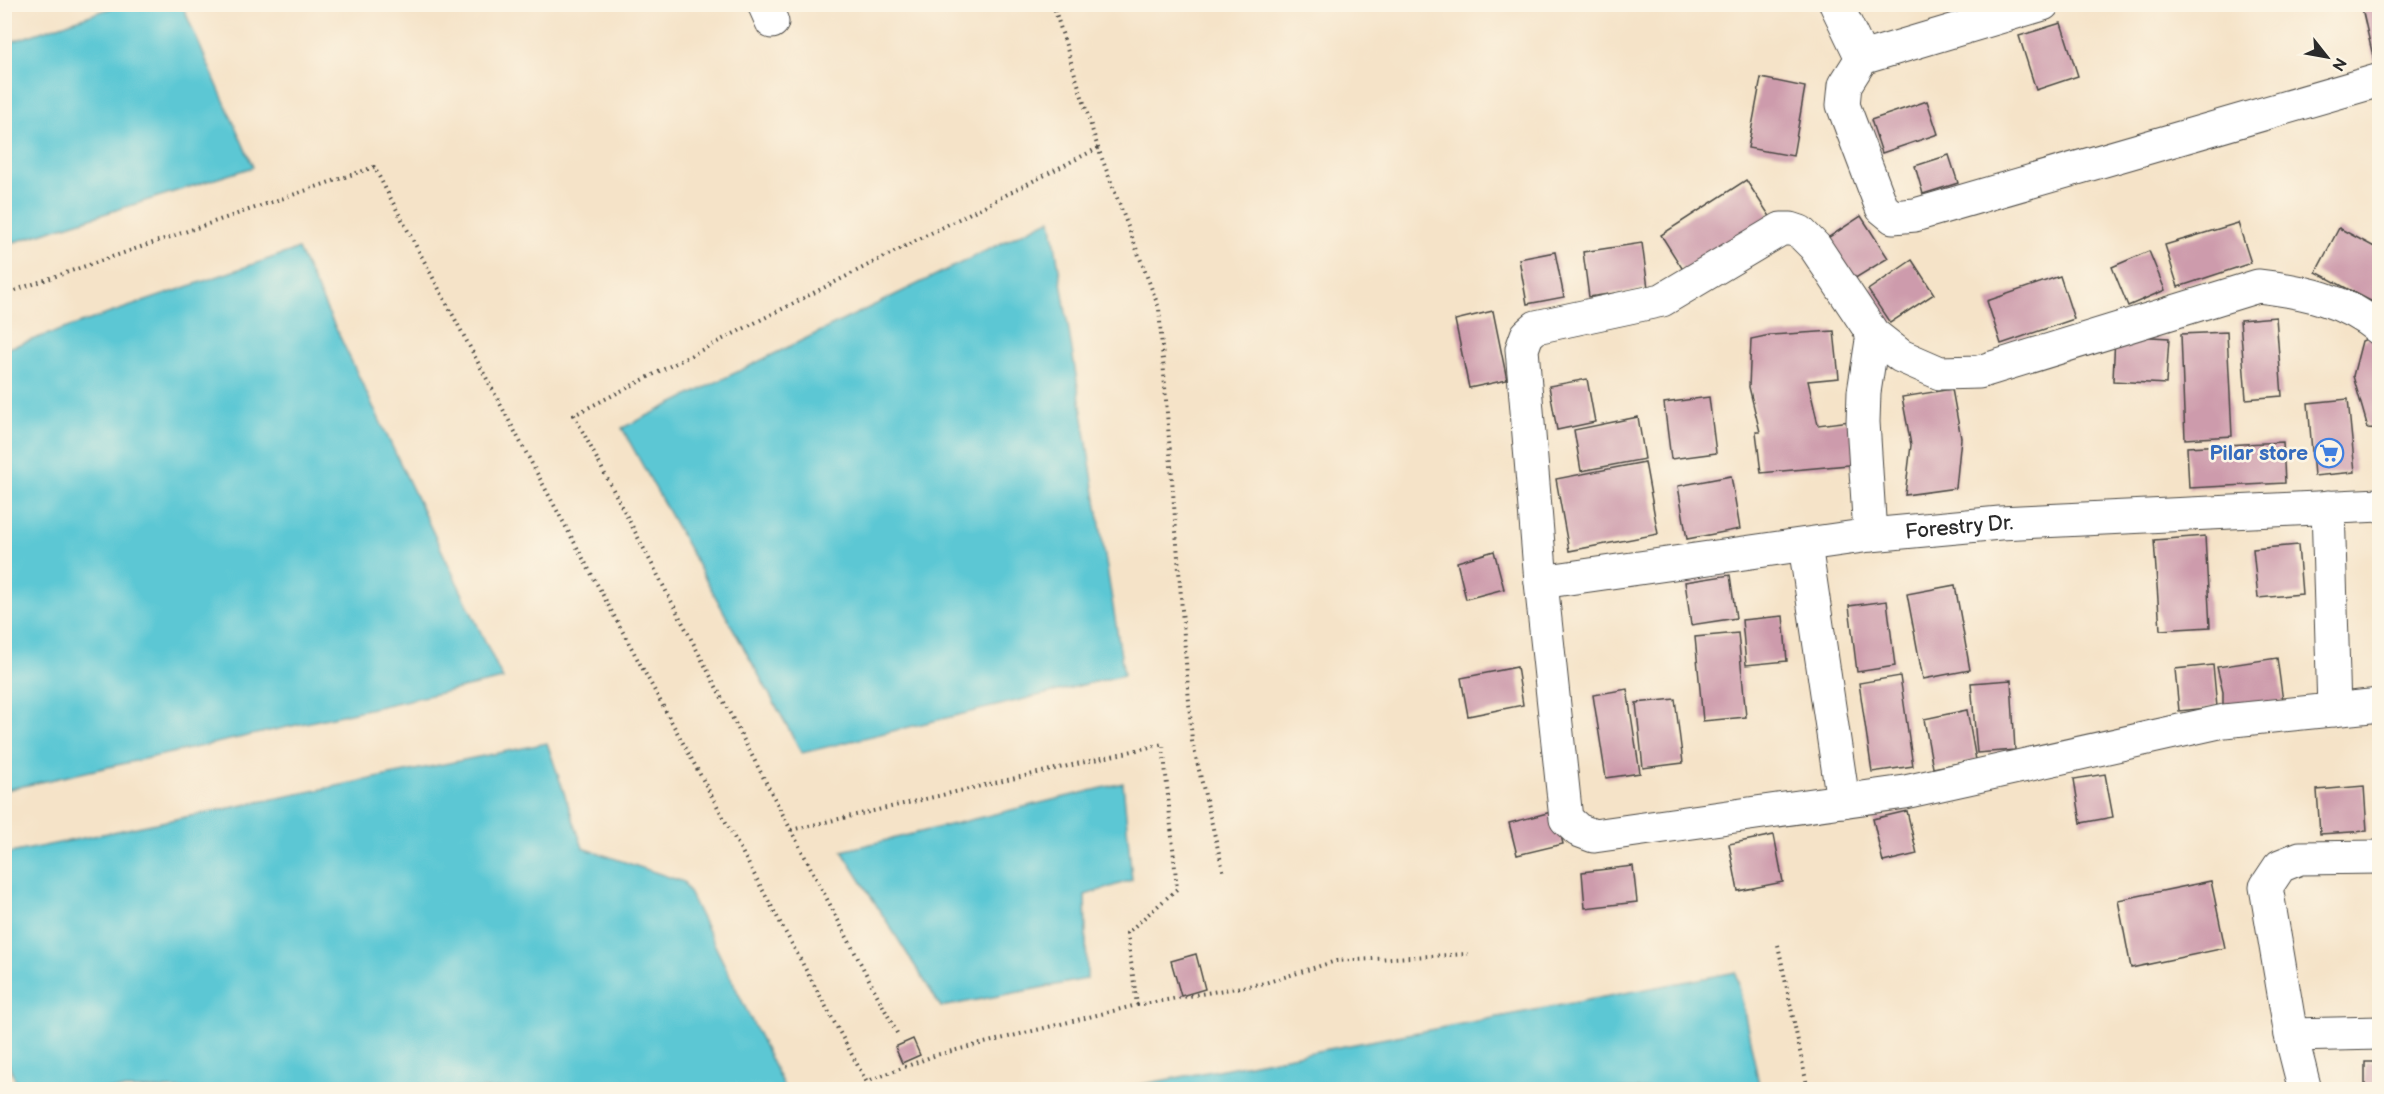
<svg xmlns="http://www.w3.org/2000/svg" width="2384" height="1094" viewBox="0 0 2384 1094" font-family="'Balsamiq Sans',sans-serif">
<rect width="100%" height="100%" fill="#fcf5e5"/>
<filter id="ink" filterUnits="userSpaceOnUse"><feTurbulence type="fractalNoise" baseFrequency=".0167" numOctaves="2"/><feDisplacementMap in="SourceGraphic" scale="12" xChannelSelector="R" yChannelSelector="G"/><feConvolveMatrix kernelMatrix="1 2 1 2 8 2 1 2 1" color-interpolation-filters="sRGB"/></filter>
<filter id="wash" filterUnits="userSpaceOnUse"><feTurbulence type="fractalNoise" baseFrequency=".008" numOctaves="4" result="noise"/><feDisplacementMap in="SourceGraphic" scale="24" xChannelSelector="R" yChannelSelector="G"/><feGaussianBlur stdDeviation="1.35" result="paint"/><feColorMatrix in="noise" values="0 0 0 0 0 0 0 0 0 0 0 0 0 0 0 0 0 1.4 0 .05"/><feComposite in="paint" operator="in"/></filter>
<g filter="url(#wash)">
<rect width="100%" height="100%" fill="#f5e3c8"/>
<g fill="#5bc7d4" stroke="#437980" stroke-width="1.5">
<polygon points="120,5 182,5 253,167 5,245 5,44"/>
<polygon points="1051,219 1124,675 802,753 622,428"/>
<polygon points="298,249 503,679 5,790 5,349"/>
<polygon points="547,743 583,848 684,882 785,1089 19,1089 5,1055 5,854"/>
<polygon points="1123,783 1132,880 1085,895 1087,979 941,1007 842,851"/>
<polygon points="1736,972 1760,1089 1117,1089"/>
</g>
<g id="blocks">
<g fill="#cd9bac">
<polygon points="2361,4 2380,4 2380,64 2375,65"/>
<polygon points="2061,23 2078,76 2036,90 2019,36"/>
<polygon points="1761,78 1805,87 1793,156 1748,148"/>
<polygon points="1927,101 1938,134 1882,153 1871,120"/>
<polygon points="1949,155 1958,183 1923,194 1915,166"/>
<polygon points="1746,180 1773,221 1687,276 1661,235"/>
<polygon points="1861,216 1888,258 1849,282 1823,241"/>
<polygon points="2238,223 2251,263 2178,287 2165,245"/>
<polygon points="2339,228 2380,250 2380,306 2316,272"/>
<polygon points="1642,243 1648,288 1589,297 1583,252"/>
<polygon points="2149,251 2165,290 2128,306 2112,267"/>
<polygon points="1555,252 1564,297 1527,304 1519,259"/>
<polygon points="1912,260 1934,294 1890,323 1868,290"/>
<polygon points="2060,276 2074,319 2001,344 1987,301"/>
<polygon points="1493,311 1507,380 1469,388 1455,320"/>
<polygon points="2276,317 2282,396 2246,399 2240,320"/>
<polygon points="1834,331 1839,378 1808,381 1818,425 1850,421 1859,464 1761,473 1756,432 1760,432 1749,387 1751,339 1770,335"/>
<polygon points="2227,332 2232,436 2185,439 2181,334"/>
<polygon points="2115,335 2169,338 2166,384 2113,381"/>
<polygon points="2376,335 2380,340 2380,429 2368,428 2353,376 2362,341"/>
<polygon points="1587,379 1595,422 1557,430 1549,386"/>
<polygon points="1952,389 1961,438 1956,488 1905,495 1911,445 1902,397"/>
<polygon points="1709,397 1716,453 1671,459 1664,403"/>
<polygon points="2348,399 2355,472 2314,476 2308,403"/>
<polygon points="1638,417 1645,459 1581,471 1574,430"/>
<polygon points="2283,442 2285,483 2189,488 2187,447"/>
<polygon points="1645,462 1658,534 1569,551 1556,479"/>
<polygon points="1731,476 1740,529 1687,539 1678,486"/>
<polygon points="2205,536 2210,627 2160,630 2154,540"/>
<polygon points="2298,545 2302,594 2258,598 2253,549"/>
<polygon points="1494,551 1504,589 1466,599 1457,562"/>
<polygon points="1730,575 1736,618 1691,625 1685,582"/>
<polygon points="1955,585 1970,670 1923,679 1907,594"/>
<polygon points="1887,601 1895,666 1857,672 1849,606"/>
<polygon points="1783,616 1787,661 1746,665 1742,620"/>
<polygon points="1738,633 1746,717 1703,721 1695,637"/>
<polygon points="2277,658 2283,701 2223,710 2223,692 2217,667"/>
<polygon points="2213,665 2217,707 2179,711 2175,669"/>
<polygon points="1517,667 1523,705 1468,716 1461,678"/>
<polygon points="1900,676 1913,766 1872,772 1859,683"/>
<polygon points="2011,680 2015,750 1977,753 1971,683"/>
<polygon points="1627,689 1640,773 1606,778 1593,695"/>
<polygon points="1675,699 1683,763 1643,768 1636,703"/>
<polygon points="1967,710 1976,760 1933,768 1924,719"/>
<polygon points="2105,774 2113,817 2081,823 2074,779"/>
<polygon points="2364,786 2367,831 2320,834 2317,790"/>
<polygon points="1555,811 1563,844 1517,855 1509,823"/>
<polygon points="1907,811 1917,854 1883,862 1873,819"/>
<polygon points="1774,835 1783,882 1738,891 1729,844"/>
<polygon points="1633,866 1637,902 1585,908 1582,872"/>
<polygon points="2211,881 2225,948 2131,968 2118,900"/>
<polygon points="1196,954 1205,989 1181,996 1171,961"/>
<polygon points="913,1039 920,1055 902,1063 895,1047"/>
<rect x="2365" y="1062" width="15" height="28"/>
</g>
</g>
</g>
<g filter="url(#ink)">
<use href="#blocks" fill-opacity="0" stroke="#494743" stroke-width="1.5"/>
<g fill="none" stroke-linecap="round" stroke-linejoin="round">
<g stroke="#494743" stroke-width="35">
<g id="minor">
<polyline points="764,4 772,22"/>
<polyline points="1836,4 1862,58"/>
<polyline points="2043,4 1862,58 1845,85 1843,105 1882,208 1893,217 1915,215 2380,80"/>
<path d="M 2380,329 C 2345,300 2303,291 2258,286 L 1979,372 L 1940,373 L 1901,356 L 1873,334 L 1815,247 L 1800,232 L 1791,229 L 1781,229 L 1662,300 L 1536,327 L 1527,335 L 1522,349 L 1541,582 L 1566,819 L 1578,830 L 1594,836 L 1905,792 L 2224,721 L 2380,705"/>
<polyline points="2328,507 2334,710"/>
<polyline points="1870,535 1863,422 1864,392 1873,334"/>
<polyline points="1805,545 1843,801"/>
<path id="s1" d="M 1541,582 L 1870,535 L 2000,523 L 2380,505"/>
<polyline points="2291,1035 2380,1033"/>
<polyline points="2305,1090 2291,1035 2266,887 2280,866 2300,858 2380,857"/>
</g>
</g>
<g stroke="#494743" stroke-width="4" stroke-dasharray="1.5 4.5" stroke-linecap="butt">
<polyline points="1053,4 1098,148 1159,308 1192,741 1224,874"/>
<polyline points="4,294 374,167 547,492 871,1090"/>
<polyline points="791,830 1163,744 1177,889 1127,933 1137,1005 936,1055 868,1081"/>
<polyline points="1778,945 1808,1090"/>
<polyline points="1137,1005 1265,983 1336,961 1468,954"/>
<polyline points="897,1033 574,415 1098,148"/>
</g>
<use href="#minor" stroke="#fff" stroke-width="33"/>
</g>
</g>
<defs>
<g id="supermarket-ring" transform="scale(1.5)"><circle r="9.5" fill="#fcf5e5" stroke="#3f7fe0" stroke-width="1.5"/><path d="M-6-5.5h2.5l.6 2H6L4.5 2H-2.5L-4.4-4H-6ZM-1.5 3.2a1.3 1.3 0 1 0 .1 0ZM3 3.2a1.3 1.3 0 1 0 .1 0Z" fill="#3f7fe0"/></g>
</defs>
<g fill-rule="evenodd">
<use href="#supermarket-ring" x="2329" y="453"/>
</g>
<g text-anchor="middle" stroke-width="5" stroke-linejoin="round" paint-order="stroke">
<g font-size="21" font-weight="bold" fill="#366cbe" stroke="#fcf5e5" text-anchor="end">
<text x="2308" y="460">Pilar store</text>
</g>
<g font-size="21" fill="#2b2b2b" stroke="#fcf5e5">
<text dy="7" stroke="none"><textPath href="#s1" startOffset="422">Forestry Dr.</textPath></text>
</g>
</g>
<rect width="2384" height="1094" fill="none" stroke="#fcf5e5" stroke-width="24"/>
<g transform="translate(2327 57) rotate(121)" stroke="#fcf5e5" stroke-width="4.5" paint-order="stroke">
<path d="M0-4.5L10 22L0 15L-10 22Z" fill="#2b2b2b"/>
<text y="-9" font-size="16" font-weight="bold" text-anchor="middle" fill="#2b2b2b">N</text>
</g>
</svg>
